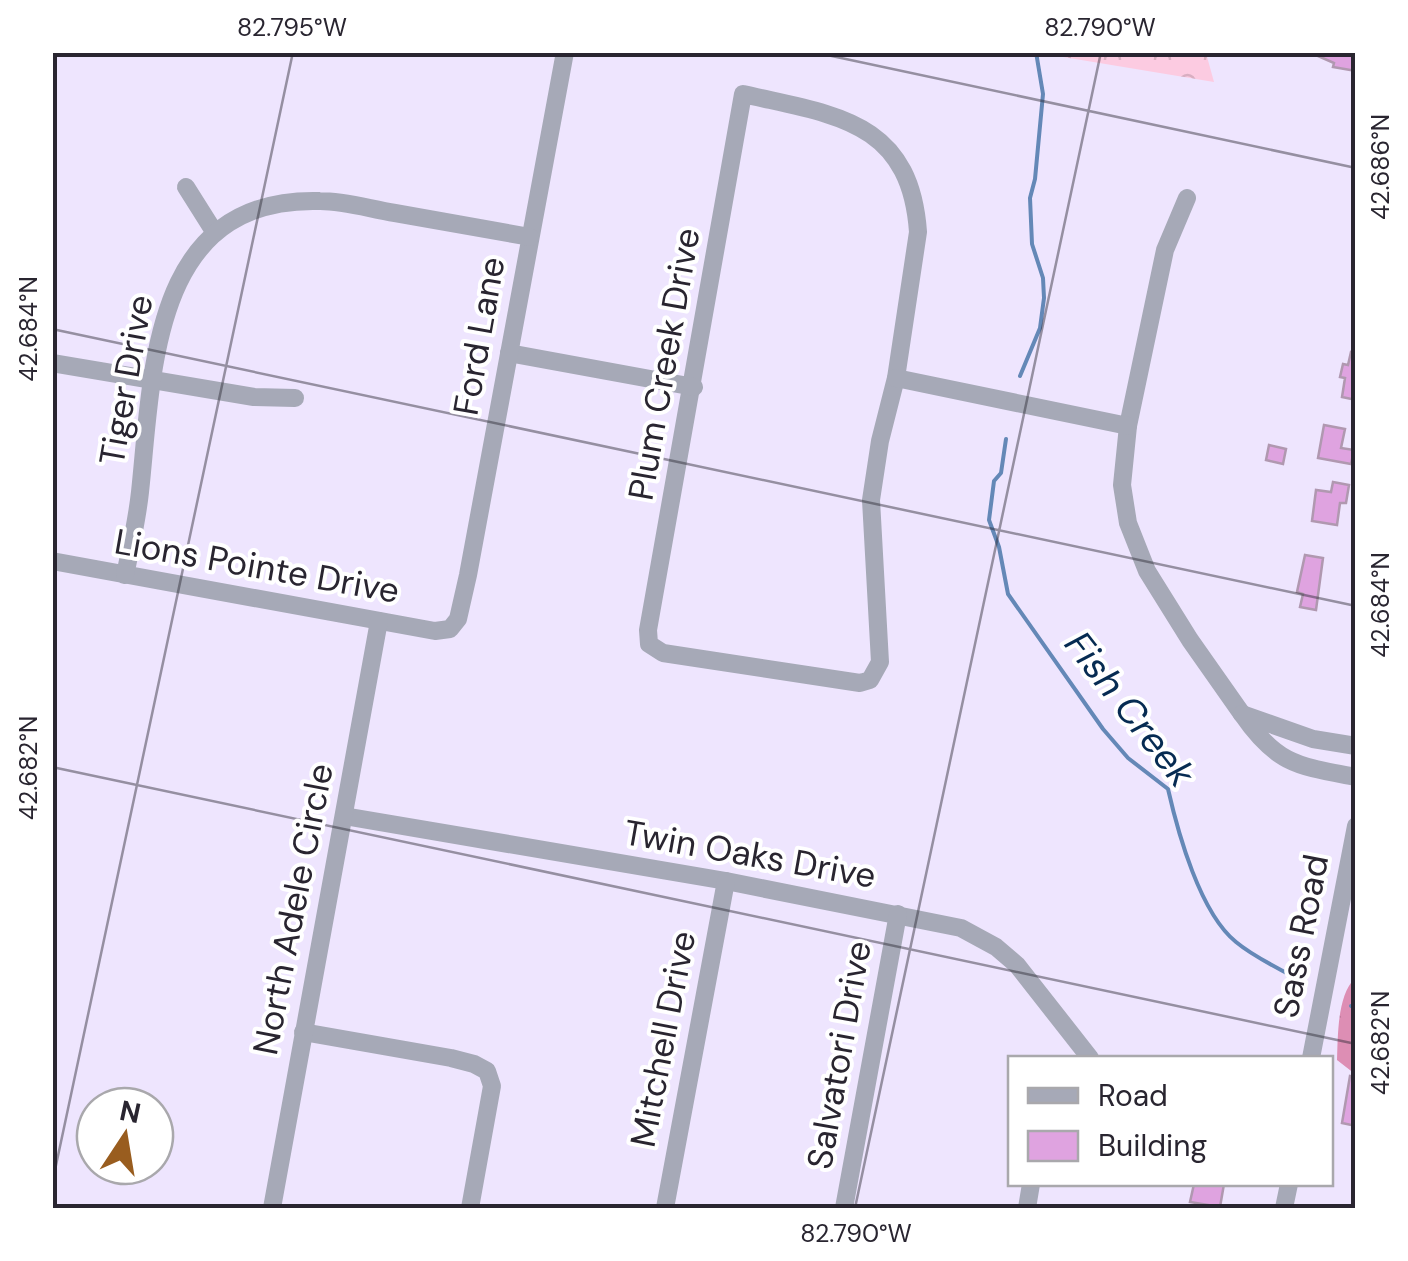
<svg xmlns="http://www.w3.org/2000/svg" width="1408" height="1261" viewBox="0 0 1408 1261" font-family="'DM Sans',sans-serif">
<defs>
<pattern id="forest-firs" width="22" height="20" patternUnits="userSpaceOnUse" patternTransform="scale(2.5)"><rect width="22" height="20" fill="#dd8eb4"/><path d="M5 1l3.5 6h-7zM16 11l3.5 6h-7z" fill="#b37493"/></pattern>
<pattern id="park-crowns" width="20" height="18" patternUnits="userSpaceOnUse" patternTransform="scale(2.5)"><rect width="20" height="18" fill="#fccbe1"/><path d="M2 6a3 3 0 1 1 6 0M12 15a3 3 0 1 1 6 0" fill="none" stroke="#d8aec1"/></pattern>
</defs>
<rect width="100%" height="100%" fill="#eee5fe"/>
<path fill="url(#forest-firs)" d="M 1355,978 L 1355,1074 L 1337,1060 C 1338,1036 1337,996 1355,978 Z"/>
<polygon fill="url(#park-crowns)" points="1039,53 1206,53 1214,82"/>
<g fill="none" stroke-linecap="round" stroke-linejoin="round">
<g stroke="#6488b7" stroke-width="4">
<polyline points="1020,376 1040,328 1044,298 1043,278 1032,244 1030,198 1035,179 1043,94 1036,52"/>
<path d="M 1006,439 L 1001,473 L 994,481 L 989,520 L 999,547 L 1008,594 L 1103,729 L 1128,758 L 1168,789 C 1178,833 1200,913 1236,942 C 1254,957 1276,967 1296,978"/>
<polyline points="1351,1006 1356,1007"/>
</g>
</g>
<g fill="#dfa3e0" stroke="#b098b0" stroke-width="2.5">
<polygon points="1309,52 1356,52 1356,71 1333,67 1334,63"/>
<polygon points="1351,352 1356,353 1356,400 1342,397 1345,378 1340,377 1343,364 1348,365"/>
<polygon points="1324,425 1345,429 1341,448 1354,450 1351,464 1318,458"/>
<polygon points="1269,445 1286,449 1283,464 1266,460"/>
<polygon points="1333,482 1349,485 1346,503 1340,503 1337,525 1312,521 1316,490 1331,492"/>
<polygon points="1305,555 1323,558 1316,610 1300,607 1303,594 1297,592"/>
<polygon points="1350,1076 1356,1077 1356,1126 1342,1123"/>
<polygon points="1194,1184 1224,1184 1220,1207 1190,1202"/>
</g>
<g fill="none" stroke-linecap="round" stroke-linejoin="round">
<g stroke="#a6a9b7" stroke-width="18">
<path d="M 743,94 C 833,115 910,119 918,232 L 896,378 L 880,441 L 871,500 L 880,662 L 870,680 L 860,683 L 663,653 L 649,644 L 648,630 Z"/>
<polyline points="186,187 215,233"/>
<polyline points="1187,198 1165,250 1128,426 1122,485 1128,523 1147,571 1190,640 1242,714"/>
<polyline points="509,353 694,387"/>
<polyline points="52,363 254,397 295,398"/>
<polyline points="896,378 1128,426"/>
<polyline points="52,561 435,631 450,629 458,619 468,575 565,52"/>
<path d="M 125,575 C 131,547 137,520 140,492 C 153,371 151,196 320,201 C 345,201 370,209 395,213 C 440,221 485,229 530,237"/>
<path d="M 1356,746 L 1313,739 L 1242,714 C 1277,765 1298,766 1356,777"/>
<polyline points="344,816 726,881 961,928 996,947 1017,965 1090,1058"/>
<polyline points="303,1032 451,1058 474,1064 487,1071 492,1086 470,1208"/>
<polyline points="1311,1058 1356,826"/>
<polyline points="272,1208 379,621"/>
<polyline points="665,1208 726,881"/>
<polyline points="844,1208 898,914"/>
<polyline points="1027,1208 1031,1184"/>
<polyline points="1284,1208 1289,1184"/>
</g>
</g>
<path fill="none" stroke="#292530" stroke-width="2.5" stroke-opacity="0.45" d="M 813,52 L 1356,168M 52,329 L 1356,606M 52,767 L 1356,1044M 52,1184 L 293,52M 52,1205 L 69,1208M 855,1208 L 1101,52"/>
<g text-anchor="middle" stroke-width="8" stroke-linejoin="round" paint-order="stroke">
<g font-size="35" fill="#292530" stroke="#fff">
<text transform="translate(479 336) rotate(-80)" y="12">Ford Lane</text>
<text transform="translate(664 364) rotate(-80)" y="12">Plum Creek Drive</text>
<text transform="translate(126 380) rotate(-80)" y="12">Tiger Drive</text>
<text transform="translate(257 566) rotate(10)" y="12">Lions Pointe Drive</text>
<text transform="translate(750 854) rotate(10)" y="12">Twin Oaks Drive</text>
<text transform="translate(293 909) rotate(-79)" y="12">North Adele Circle</text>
<text transform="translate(1301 936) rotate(-79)" y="12">Sass Road</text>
<text transform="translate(663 1039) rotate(-79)" y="12">Mitchell Drive</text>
<text transform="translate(839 1055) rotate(-80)" y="12">Salvatori Drive</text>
</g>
<g font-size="38" font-style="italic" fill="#062b52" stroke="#fff">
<text transform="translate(1130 709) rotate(52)" y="13">Fish Creek</text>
</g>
</g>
<rect width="1408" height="1261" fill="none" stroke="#ffffff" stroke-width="110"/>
<rect x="1008" y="1056" width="325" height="130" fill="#ffffff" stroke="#a9a8ac" stroke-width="2.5"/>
<rect x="1028" y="1088" width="50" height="15" fill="#a6a9b7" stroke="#a9a8ac" stroke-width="2.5"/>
<text x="1098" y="1106" font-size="30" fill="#292530">Road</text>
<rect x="1028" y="1131" width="50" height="30" fill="#dfa3e0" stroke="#a9a8ac" stroke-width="2.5"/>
<text x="1098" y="1156" font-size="30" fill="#292530">Building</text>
<g transform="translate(125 1136) rotate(12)"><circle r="48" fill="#ffffff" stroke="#a9a8ac" stroke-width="2.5"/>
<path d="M0-8L18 38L0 25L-18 38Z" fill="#995d1f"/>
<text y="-15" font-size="28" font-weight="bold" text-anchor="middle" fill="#292530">N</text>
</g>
<rect x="55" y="55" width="1298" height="1151" fill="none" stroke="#292530" stroke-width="4"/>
<g font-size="25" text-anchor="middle" fill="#292530">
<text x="292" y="36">82.795°W</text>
<text x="1100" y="36">82.790°W</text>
<text transform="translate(1380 167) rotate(-90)" y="9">42.686°N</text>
<text transform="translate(28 329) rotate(-90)" y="9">42.684°N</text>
<text transform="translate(1380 605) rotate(-90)" y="9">42.684°N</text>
<text transform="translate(28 768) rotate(-90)" y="9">42.682°N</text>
<text transform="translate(1380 1043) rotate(-90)" y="9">42.682°N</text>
<text x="856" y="1242">82.790°W</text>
</g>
</svg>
